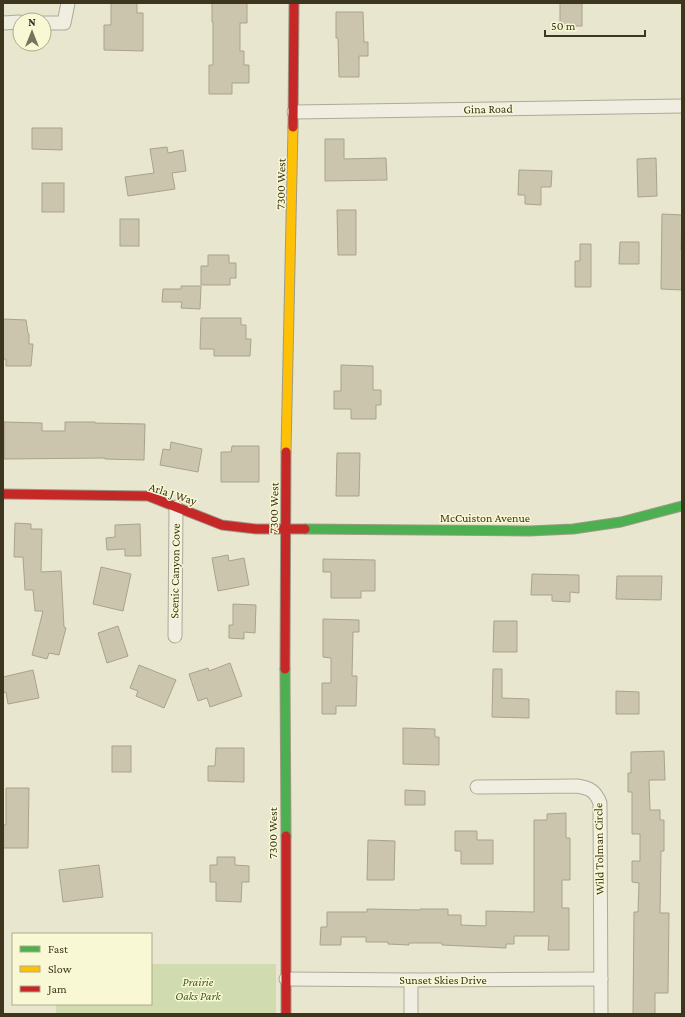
<svg xmlns="http://www.w3.org/2000/svg" width="685" height="1017" viewBox="0 0 685 1017" font-family="'Crimson Pro',serif">
<rect width="100%" height="100%" fill="#e8e6ce"/>
<polygon fill="#d0dbaf" points="151,964 276,964 276,1014 56,1014 56,1004 151,1004"/>
<g fill="#ccc5ae" stroke="#a9a28d">
<polygon points="111,3 137,3 137,13 143,13 143,51 104,50 104,25 111,25"/>
<polygon points="212,3 247,3 247,23 240,23 240,51 244,51 244,65 249,65 249,83 232,83 232,94 209,94 209,65 213,65 213,22 212,22"/>
<rect x="560" y="3" width="22" height="23"/>
<polygon points="336,12 363,12 364,42 368,42 368,56 359,56 359,77 339,77 338,38 336,38"/>
<polygon points="32,128 62,128 62,150 32,149"/>
<polygon points="325,139 344,139 344,159 386,158 387,180 325,181"/>
<polygon points="167,147 168,153 183,150 186,171 172,173 175,189 128,196 125,177 154,173 150,149"/>
<polygon points="656,158 657,196 638,197 637,159"/>
<polygon points="519,170 552,171 551,187 541,187 541,205 525,204 525,195 518,195"/>
<rect x="42" y="183" width="22" height="29"/>
<polygon points="337,210 356,210 356,255 338,255"/>
<polygon points="662,214 682,215 681,250 682,250 682,290 661,289"/>
<rect x="120" y="219" width="19" height="27"/>
<polygon points="620,242 639,242 639,264 619,264"/>
<polygon points="580,244 591,244 591,287 575,287 575,261 580,261"/>
<polygon points="208,255 229,255 229,263 236,263 236,278 230,278 230,285 201,285 201,266 208,266"/>
<polygon points="181,286 201,286 200,309 181,308 182,302 162,302 163,289 181,289"/>
<polygon points="201,318 241,318 241,325 246,325 246,339 251,339 250,356 214,356 214,349 200,349"/>
<polygon points="3,319 26,320 28,333 29,334 29,344 33,344 31,366 6,366 6,359 3,359"/>
<polygon points="341,365 373,366 373,390 381,390 381,405 376,405 376,419 351,419 351,409 334,409 334,391 341,391"/>
<polygon points="4,422 42,423 42,431 65,431 65,422 95,422 95,423 145,424 144,460 105,459 105,458 4,459"/>
<polygon points="171,442 202,449 198,472 160,465 163,449 170,450"/>
<polygon points="232,446 259,446 259,482 221,482 221,452 231,452"/>
<polygon points="337,453 360,453 359,496 336,496"/>
<polygon points="15,523 31,524 31,529 42,529 41,572 61,571 64,627 66,628 59,655 49,653 47,659 32,655 43,611 35,611 33,590 25,590 23,557 14,557"/>
<polygon points="140,524 141,556 125,556 125,549 107,550 106,538 115,537 115,525"/>
<polygon points="228,555 229,561 244,558 249,585 218,591 212,558"/>
<polygon points="323,559 375,560 375,591 361,591 361,598 331,598 331,572 323,572"/>
<polygon points="101,567 131,574 123,611 93,604"/>
<polygon points="532,574 579,575 579,593 570,592 570,602 552,601 552,595 531,595"/>
<polygon points="617,576 662,576 661,600 616,599"/>
<polygon points="233,604 256,605 255,633 244,632 244,639 229,638 229,625 233,625"/>
<polygon points="323,619 359,620 359,632 353,632 352,676 357,676 356,706 336,706 336,714 322,714 322,683 331,683 331,658 323,657"/>
<polygon points="494,621 517,621 517,652 493,652"/>
<polygon points="118,626 128,656 107,663 98,633"/>
<polygon points="230,663 242,696 210,707 207,698 198,701 189,674 208,668 209,671"/>
<polygon points="139,665 176,680 164,708 136,696 138,691 130,688"/>
<polygon points="493,669 502,669 502,698 529,699 529,718 492,717"/>
<polygon points="33,670 39,698 8,704 6,692 3,693 3,677"/>
<polygon points="616,691 639,692 639,714 616,714"/>
<polygon points="403,728 435,729 435,737 439,737 439,765 403,764"/>
<rect x="112" y="746" width="19" height="26"/>
<polygon points="216,748 244,748 244,782 208,781 208,766 215,766"/>
<polygon points="664,751 665,780 649,780 650,810 660,810 660,820 664,820 664,851 661,851 660,913 669,913 668,993 655,993 655,1014 633,1014 634,912 638,912 639,883 632,882 632,861 640,861 640,834 632,834 632,792 628,792 628,773 631,773 631,752"/>
<polygon points="6,788 29,788 28,848 3,848 3,825 6,825"/>
<polygon points="405,790 425,791 425,805 405,805"/>
<polygon points="566,813 566,838 570,838 570,880 562,880 562,908 569,908 569,950 548,950 549,936 514,936 514,944 506,944 506,948 442,945 442,943 409,943 409,945 388,944 388,942 366,942 366,937 341,937 341,945 320,945 321,927 327,927 327,912 367,912 367,909 420,910 420,909 448,909 448,915 461,915 461,925 486,926 486,911 534,912 534,820 547,820 547,814"/>
<polygon points="455,831 477,831 477,840 493,840 493,864 461,864 461,851 455,851"/>
<polygon points="368,840 395,841 394,880 367,880"/>
<polygon points="217,857 235,857 235,865 249,866 249,882 242,882 241,902 216,901 216,882 210,882 210,865 217,865"/>
<polygon points="99,865 103,897 63,902 59,870"/>
</g>
<g fill="none" stroke-linecap="round" stroke-linejoin="round">
<g stroke="#adaa97" stroke-width="15">
<g id="street">
<polyline points="3,23 20,22"/>
<polyline points="44,23 64,23 68,3"/>
<polyline points="294,112 682,106"/>
<polyline points="175,636 176,507"/>
<path d="M 477,787 L 577,786 C 589,788 595,790 600,803 L 601,1014"/>
<polyline points="286,979 411,980 601,979"/>
<polyline points="411,980 411,1014"/>
</g>
</g>
<g stroke="#9d9a87" stroke-width="11">
<g id="fast">
<polyline points="305,529 529,531 573,529 621,522 682,506"/>
<polyline points="285,669 286,836"/>
</g>
</g>
<g stroke="#9d9a87" stroke-width="11">
<polyline id="slow" points="286,452 293,127"/>
</g>
<g stroke="#9d9a87" stroke-width="11">
<g id="jam">
<polyline points="293,127 294,3"/>
<polyline points="3,494 148,496 222,525 256,529 305,529"/>
<polyline points="285,669 286,452"/>
<polyline points="286,836 286,1014"/>
</g>
</g>
<use href="#street" stroke="#efeee1" stroke-width="13"/>
<use href="#fast" stroke="#4caf50" stroke-width="9"/>
<use href="#slow" stroke="#ffc107" stroke-width="9"/>
<use href="#jam" stroke="#c62828" stroke-width="9"/>
</g>
<g text-anchor="middle" stroke-width="3" stroke-linejoin="round" paint-order="stroke">
<g font-size="12" fill="#3d351d" stroke="#f9f8d4">
<text transform="translate(488 109) rotate(-1)" y="4">Gina Road</text>
<text transform="translate(281 184) rotate(-89)" y="4">7300 West</text>
<text transform="translate(173 494) rotate(18)" y="4">Arla J Way</text>
<text transform="translate(274 508) rotate(-89)" y="4">7300 West</text>
<text x="485" y="522">McCuiston Avenue</text>
<text transform="translate(175 571) rotate(-89)" y="4">Scenic Canyon Cove</text>
<text transform="translate(273 833) rotate(-90)" y="4">7300 West</text>
<text transform="translate(599 849) rotate(-91)" y="4">Wild Tolman Circle</text>
<text x="443" y="984">Sunset Skies Drive</text>
</g>
<g font-size="12" font-style="italic" fill="#3f5c22" stroke="#f9f8d4">
<text x="198" y="986">Prairie<tspan x="198" dy="14">Oaks Park</tspan></text>
</g>
</g>
<rect width="685" height="1017" fill="none" stroke="#3d351d" stroke-width="8"/>
<rect x="12" y="933" width="140" height="72" fill="#f9f8d4" stroke="#aeaa8b"/>
<rect x="20" y="946" width="20" height="6" fill="#4caf50" stroke="#aeaa8b"/>
<text x="48" y="953" font-size="12" fill="#3d351d">Fast</text>
<rect x="20" y="966" width="20" height="6" fill="#ffc107" stroke="#aeaa8b"/>
<text x="48" y="973" font-size="12" fill="#3d351d">Slow</text>
<rect x="20" y="986" width="20" height="6" fill="#c62828" stroke="#aeaa8b"/>
<text x="48" y="993" font-size="12" fill="#3d351d">Jam</text>
<g transform="translate(32 32)"><circle r="19" fill="#f9f8d4" stroke="#aeaa8b"/>
<path d="M0-3L7 15L0 10L-7 15Z" fill="#79735b"/>
<text y="-6" font-size="11" font-weight="bold" text-anchor="middle" fill="#3d351d">N</text>
</g>
<path d="M545 30v6h100v-6" fill="none" stroke="#3d351d" stroke-width="2"/>
<text x="551" y="30" font-size="12" fill="#3d351d" stroke="#f9f8d4" stroke-width="3" paint-order="stroke">50 m</text>
</svg>
